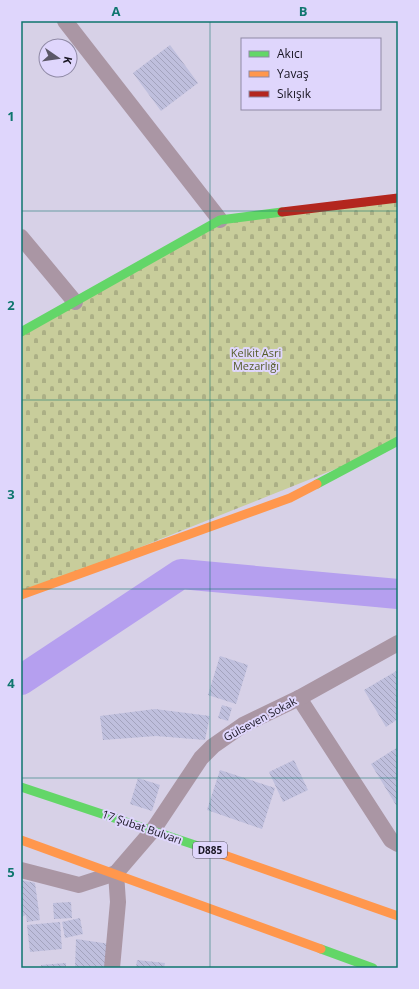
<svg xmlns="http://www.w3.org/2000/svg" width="419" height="989" viewBox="0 0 419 989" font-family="'Open Sans',sans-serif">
<defs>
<pattern id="cemetery-stones" width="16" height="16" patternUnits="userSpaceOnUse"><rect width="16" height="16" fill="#c8cd9b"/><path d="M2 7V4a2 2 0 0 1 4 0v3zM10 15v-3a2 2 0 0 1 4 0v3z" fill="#abaf85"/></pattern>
<pattern id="building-back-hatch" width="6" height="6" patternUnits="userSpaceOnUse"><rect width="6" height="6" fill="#bfbfdd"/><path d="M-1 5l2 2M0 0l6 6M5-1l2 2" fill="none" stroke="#a3a3bd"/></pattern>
</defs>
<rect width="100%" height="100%" fill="#d7d1e7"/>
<polygon fill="url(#cemetery-stones)" points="398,198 398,444 21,595 21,332 220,220"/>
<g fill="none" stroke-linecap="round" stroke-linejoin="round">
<polyline stroke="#b59fef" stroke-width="30" points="21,680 181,574 398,594"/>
</g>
<g fill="url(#building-back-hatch)">
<polygon points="170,45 198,83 161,111 133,73"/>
<polygon points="220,656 248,665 236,704 208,695"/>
<polygon points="398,670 398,719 386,727 364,690"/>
<polygon points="222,705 232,708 228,721 218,718"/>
<polygon points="155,709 210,716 205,740 156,736 103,740 100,716"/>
<polygon points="398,747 398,804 396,805 371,764"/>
<polygon points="294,760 308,790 283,802 269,772"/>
<polygon points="220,770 275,788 262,829 207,810"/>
<polygon points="138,778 160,785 152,811 130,804"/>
<polygon points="21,880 35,883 40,920 27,922 26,915 21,917 21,897 23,897"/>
<polygon points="71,902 72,918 54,919 53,903"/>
<polygon points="80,918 83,934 65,938 62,922"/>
<polygon points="60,922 62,949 30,952 27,925"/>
<polygon points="76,939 110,944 107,968 75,968"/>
<polygon points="137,960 165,963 164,968 136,968"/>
<polygon points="66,963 66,968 42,968 41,965"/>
</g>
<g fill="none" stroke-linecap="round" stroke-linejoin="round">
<g stroke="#aa96a4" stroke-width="16">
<polyline points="65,21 220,220"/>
<polyline points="21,237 75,302"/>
<polyline points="299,698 391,840 398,844"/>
<polyline points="21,870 79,885 116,873"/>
<polyline points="116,873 153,830 201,758 213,746 243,725 299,698 398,643"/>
<polyline points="112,968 118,902 116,873"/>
</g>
<g stroke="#63d668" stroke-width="9">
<polyline points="21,332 220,220 282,212"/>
<polyline points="317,484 398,441"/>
<polyline points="21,787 210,850"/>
<polyline points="321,949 373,968"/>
</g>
<g stroke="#ff974d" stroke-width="9">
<polyline points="21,595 290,498 317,484"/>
<polyline points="21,840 321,949"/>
<polyline points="210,850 398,916"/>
</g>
<polyline stroke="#b3261e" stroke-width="9" points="282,212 398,198"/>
</g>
<path fill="none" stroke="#0f766e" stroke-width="1" stroke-opacity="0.55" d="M 210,21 L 210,968M 21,211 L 398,211M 21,400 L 398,400M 21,589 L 398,589M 21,778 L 398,778"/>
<g text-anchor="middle" stroke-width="4" stroke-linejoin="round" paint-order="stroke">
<rect fill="#dfd6fc" stroke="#544f63" stroke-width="1" x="193" y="842" width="34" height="16" rx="3"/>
<g font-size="10" font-weight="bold" fill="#181522">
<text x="210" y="854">D885</text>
</g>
<g font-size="11" fill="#565d2b" stroke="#dfd6fc">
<text x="256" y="357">Kelkit Asri<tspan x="256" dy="13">Mezarlığı</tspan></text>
</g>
<g font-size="11" fill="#181522" stroke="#dfd6fc">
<text transform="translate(260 719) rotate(-28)" y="4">Gülseven Sokak</text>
<text transform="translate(142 827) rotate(19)" y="4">17 Şubat Bulvarı</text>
</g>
</g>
<rect width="419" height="989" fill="none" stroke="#dfd6fc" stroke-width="44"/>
<rect x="241" y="38" width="140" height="72" fill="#dfd6fc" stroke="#8f89a5"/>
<rect x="249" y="51" width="20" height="6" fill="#63d668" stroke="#8f89a5"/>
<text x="277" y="58" font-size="12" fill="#181522">Akıcı</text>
<rect x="249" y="71" width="20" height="6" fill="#ff974d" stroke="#8f89a5"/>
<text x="277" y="78" font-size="12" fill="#181522">Yavaş</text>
<rect x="249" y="91" width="20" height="6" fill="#b3261e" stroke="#8f89a5"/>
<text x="277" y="98" font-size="12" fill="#181522">Sıkışık</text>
<g transform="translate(58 58) rotate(103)"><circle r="19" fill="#dfd6fc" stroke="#8f89a5"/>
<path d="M0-3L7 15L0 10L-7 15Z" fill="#5b5767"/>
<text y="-6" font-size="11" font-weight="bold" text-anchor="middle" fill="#181522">K</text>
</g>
<rect x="22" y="22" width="375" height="945" fill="none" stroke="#0f766e" stroke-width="1.5"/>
<g font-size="13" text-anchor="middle" font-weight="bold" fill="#0f766e">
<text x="116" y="16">A</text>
<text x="303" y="16">B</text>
<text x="11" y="121">1</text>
<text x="11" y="310">2</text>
<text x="11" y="499">3</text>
<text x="11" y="688">4</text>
<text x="11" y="877">5</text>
</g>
</svg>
